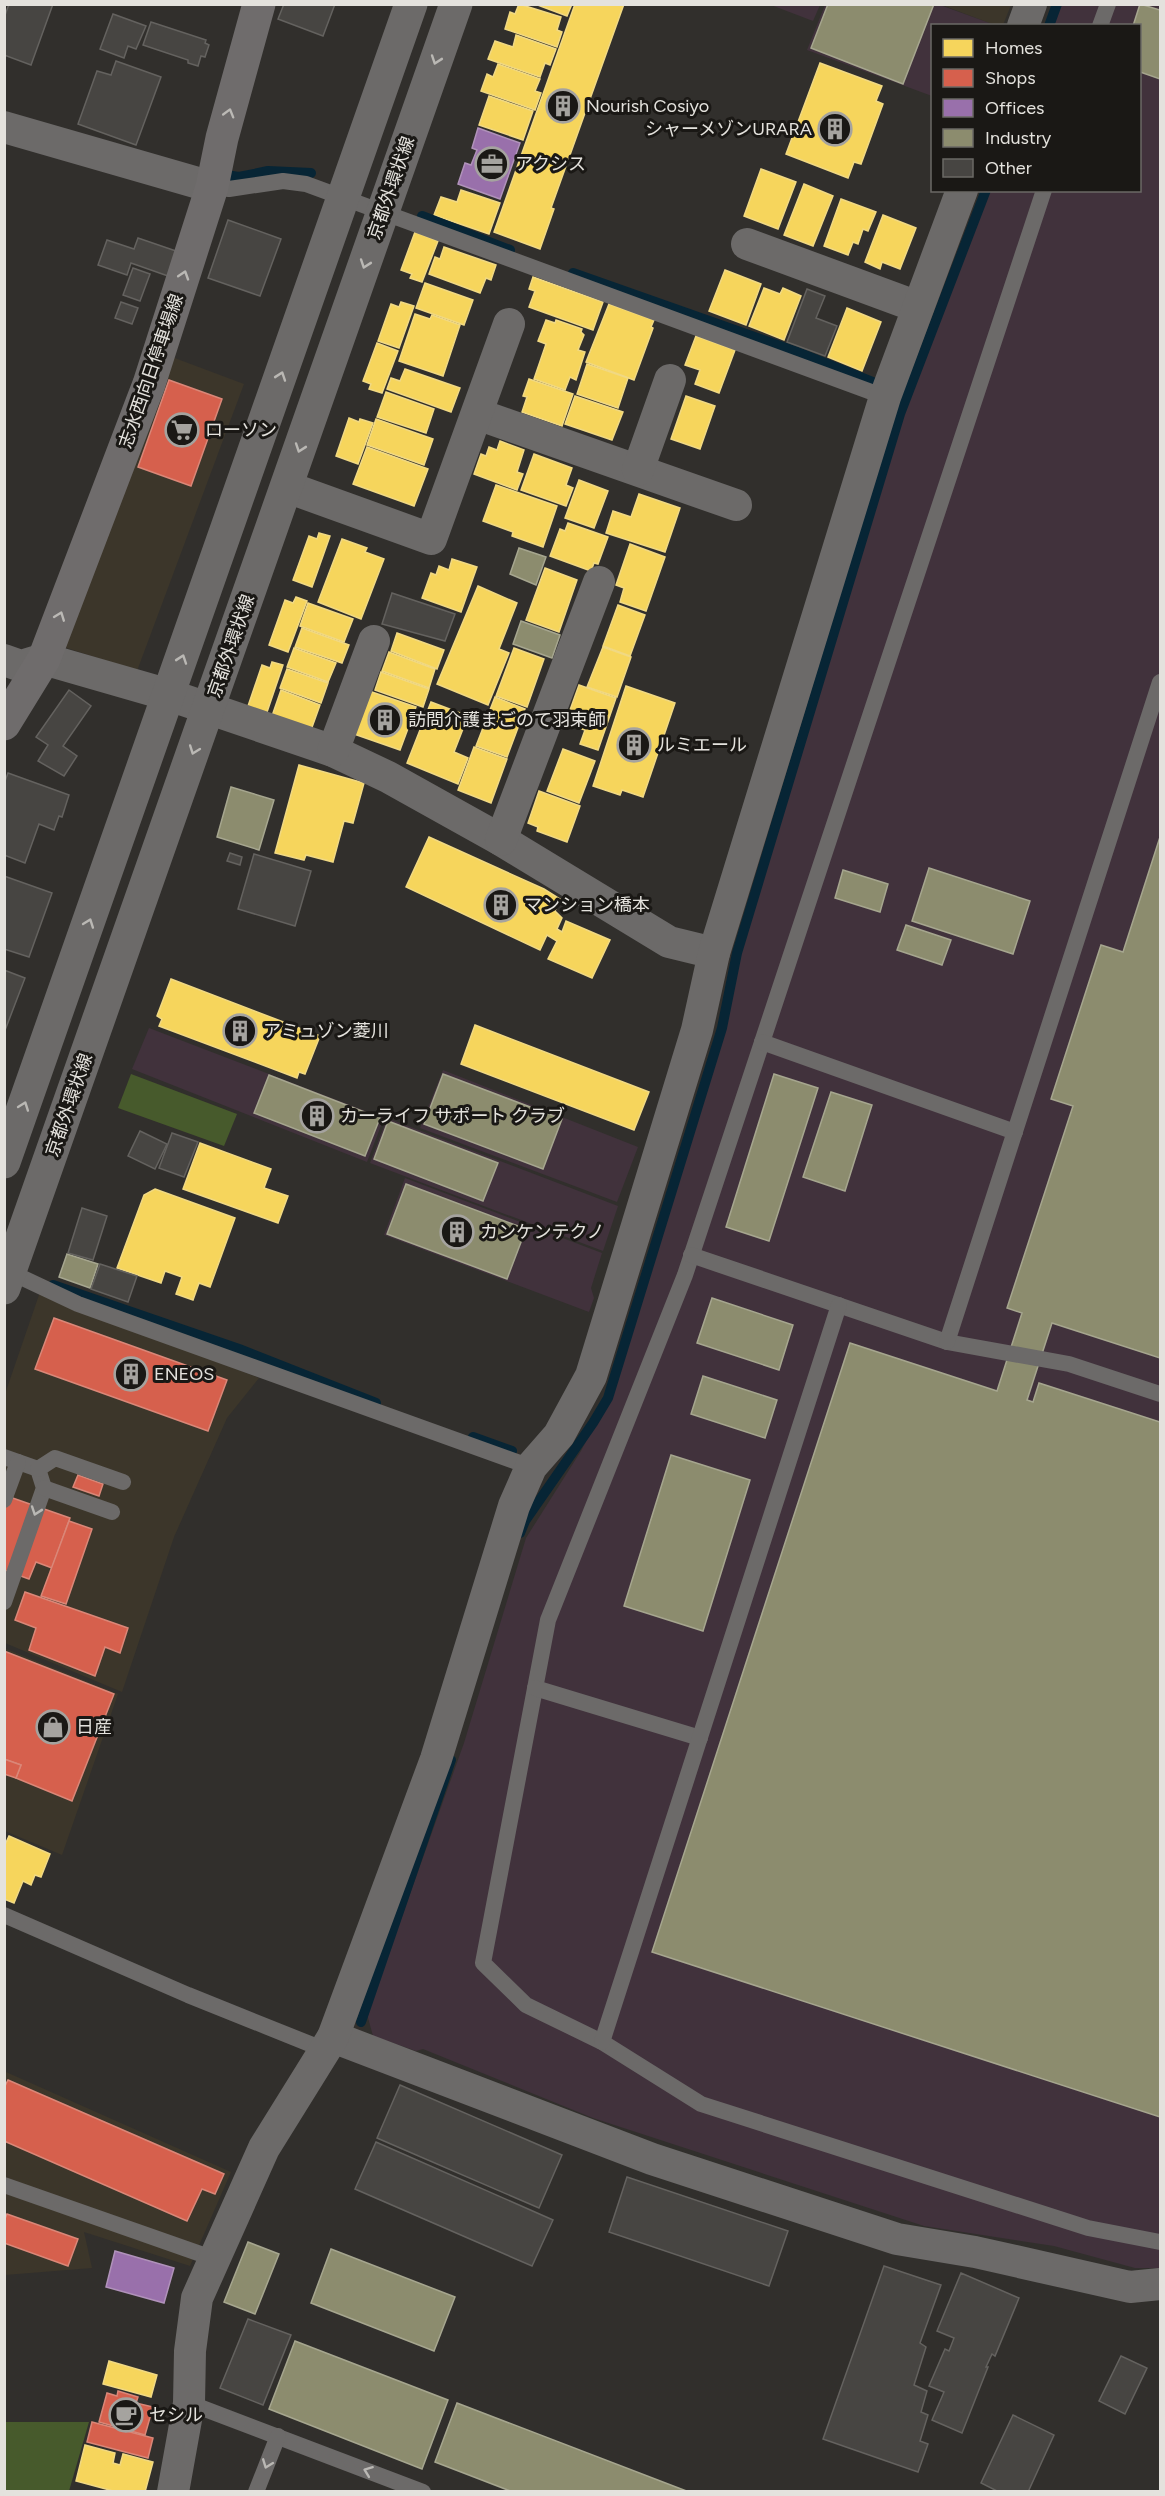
<svg xmlns="http://www.w3.org/2000/svg" width="1165" height="2496" viewBox="0 0 1165 2496" font-family="Figtree,'Noto Sans JP',sans-serif">
<rect width="100%" height="100%" fill="#312f2c"/>
<g fill="#3c362a">
<polygon points="942,5 1011,4 1011,5 1003,25 997,26"/>
<polygon points="172,357 244,384 137,671 61,646"/>
<polygon points="40,1292 259,1378 227,1418 174,1537 122,1692 5,1643 5,1394"/>
<polygon points="4,1648 118,1694 62,1855 5,1831"/>
<polygon points="6,2072 231,2172 190,2266 84,2232 92,2268 5,2275"/>
</g>
<g fill="#41323c">
<polygon points="771,5 820,4 820,5 813,21"/>
<polygon points="825,5 940,5 995,25 932,26 932,96 807,50"/>
<polygon points="1061,5 1160,5 1160,2268 1135,2268 1054,2246 924,2226 593,2118 423,2049 416,2051 373,2036 367,2014 464,1743 526,1538 581,1451 614,1387 718,1050 740,952 904,413 990,191 1140,190 1140,26 1053,25"/>
<polygon points="149,1028 384,1118 367,1162 132,1069"/>
<polygon points="443,1070 638,1147 617,1202 420,1128"/>
<polygon points="387,1118 618,1206 603,1251 370,1163"/>
<polygon points="405,1178 602,1253 591,1288 594,1298 589,1312 384,1235"/>
</g>
<g fill="#475a2c">
<polygon points="131,1074 237,1114 224,1146 118,1108"/>
<polygon points="5,2422 89,2422 69,2491 5,2491"/>
</g>
<g fill="#f6d55c" stroke="#f1d983" stroke-width="1.5">
<polygon points="519,4 561,17 557,30 562,32 557,47 505,29 510,12 515,14"/>
<polygon points="535,4 572,4 567,16"/>
<polygon points="575,4 624,4 551,208 554,209 540,249 494,232"/>
<polygon points="516,35 556,49 550,65 545,63 540,77 488,59 495,41 513,47"/>
<polygon points="820,63 882,86 876,101 883,104 861,164 854,162 848,178 786,154"/>
<polygon points="498,64 540,79 535,91 541,93 535,110 481,91 487,74 493,77"/>
<polygon points="489,96 533,111 523,140 479,125"/>
<polygon points="761,169 796,182 778,229 744,216"/>
<polygon points="804,184 833,196 813,246 784,235"/>
<polygon points="461,190 500,203 489,234 434,215 441,197 457,202"/>
<polygon points="841,199 876,212 868,231 863,229 858,244 853,242 848,255 824,246"/>
<polygon points="883,215 916,228 900,269 882,262 880,269 865,262"/>
<polygon points="415,232 438,241 422,282 410,278 412,274 401,270"/>
<polygon points="444,247 496,265 491,280 486,278 480,293 429,274 435,257 440,259"/>
<polygon points="725,270 761,284 746,325 709,311"/>
<polygon points="533,277 603,302 593,330 529,307 535,291 529,289"/>
<polygon points="425,283 473,300 464,325 416,308"/>
<polygon points="764,288 780,294 783,288 801,296 784,340 749,326"/>
<polygon points="401,302 414,306 399,348 378,341 391,304 399,307"/>
<polygon points="609,304 654,320 651,327 653,328 634,380 586,362"/>
<polygon points="847,308 881,322 862,371 828,357"/>
<polygon points="415,314 430,319 432,315 460,325 443,376 399,361"/>
<polygon points="546,320 555,323 556,320 582,329 581,332 584,335 578,350 585,352 576,380 570,377 565,390 534,379 546,344 538,341"/>
<polygon points="696,336 735,350 719,393 695,384 700,370 685,365"/>
<polygon points="377,343 398,351 382,393 369,389 371,384 363,381"/>
<polygon points="587,364 628,378 618,408 577,394"/>
<polygon points="405,369 460,388 451,412 387,389 391,378 400,381"/>
<polygon points="529,379 573,394 562,426 522,412 527,397 523,396"/>
<polygon points="386,392 434,409 426,433 377,417"/>
<polygon points="575,396 623,412 612,440 565,424"/>
<polygon points="686,396 715,406 700,449 671,439"/>
<polygon points="349,418 359,422 360,419 373,423 358,464 336,456"/>
<polygon points="376,419 433,439 424,465 367,445"/>
<polygon points="500,441 524,450 517,472 523,474 517,490 474,474 481,454 486,456 489,447 497,450"/>
<polygon points="367,447 428,469 414,506 353,484"/>
<polygon points="534,454 572,468 566,485 573,488 566,506 521,490"/>
<polygon points="579,480 608,491 594,528 565,518"/>
<polygon points="496,485 557,506 543,547 512,536 513,532 483,521"/>
<polygon points="639,494 680,508 665,552 606,533 613,511 631,517"/>
<polygon points="568,523 608,537 598,564 594,563 591,571 550,556 560,529 565,531"/>
<polygon points="319,533 330,536 312,587 293,580 309,536 317,539"/>
<polygon points="342,539 367,548 365,552 384,559 361,619 318,602"/>
<polygon points="630,544 665,557 646,611 620,602 624,588 616,585"/>
<polygon points="452,559 477,567 461,612 422,598 431,573 436,575 439,566 449,570"/>
<polygon points="545,568 577,580 559,632 526,620"/>
<polygon points="478,586 517,603 499,649 509,653 488,705 437,684"/>
<polygon points="296,597 307,601 288,652 269,645 285,600 293,603"/>
<polygon points="308,603 353,619 344,642 300,626"/>
<polygon points="618,605 645,615 630,656 603,646"/>
<polygon points="302,628 349,645 342,663 295,647"/>
<polygon points="397,633 444,650 437,669 391,651"/>
<polygon points="603,647 631,657 617,697 587,687"/>
<polygon points="294,648 336,663 328,682 287,667"/>
<polygon points="514,648 544,659 527,707 496,696"/>
<polygon points="389,652 435,669 429,688 382,671"/>
<polygon points="272,662 283,665 266,715 247,709 262,665 270,668"/>
<polygon points="287,669 328,683 321,703 280,688"/>
<polygon points="381,672 429,689 423,707 375,690"/>
<polygon points="579,685 616,698 598,750 580,744 585,730 565,724"/>
<polygon points="626,686 675,703 643,797 622,790 620,795 593,786"/>
<polygon points="281,690 320,705 311,730 272,716"/>
<polygon points="369,691 416,707 400,750 354,734"/>
<polygon points="495,697 525,709 507,757 476,746"/>
<polygon points="431,702 468,716 454,752 468,758 458,784 407,763"/>
<polygon points="474,747 507,759 491,803 458,790"/>
<polygon points="563,749 595,761 579,803 547,791"/>
<polygon points="299,765 364,783 353,823 344,821 333,862 306,855 304,860 275,853"/>
<polygon points="539,791 580,806 567,842 537,831 538,827 528,823"/>
<polygon points="429,837 544,889 560,899 555,911 562,918 557,929 562,932 566,921 610,940 592,978 548,959 557,941 547,935 540,950 406,887"/>
<polygon points="171,979 320,1036 305,1074 299,1072 297,1078 159,1026 162,1019 157,1016"/>
<polygon points="475,1025 649,1092 634,1130 461,1064"/>
<polygon points="200,1143 271,1169 264,1188 288,1196 278,1223 183,1189"/>
<polygon points="155,1189 235,1218 210,1287 199,1283 193,1300 176,1294 182,1277 165,1271 161,1283 117,1268 144,1195"/>
<polygon points="9,1836 50,1854 41,1877 35,1875 31,1885 23,1881 14,1903 4,1899 4,1847"/>
<polygon points="109,2361 157,2375 151,2397 103,2384"/>
<polygon points="85,2445 115,2453 113,2463 120,2465 123,2454 153,2462 145,2492 117,2492 76,2481"/>
</g>
<g fill="#d6604d" stroke="#da8778" stroke-width="1.5">
<polygon points="169,380 222,399 191,486 138,467"/>
<polygon points="54,1318 227,1380 208,1431 35,1369"/>
<polygon points="78,1475 103,1484 99,1496 73,1487"/>
<polygon points="4,1495 70,1518 52,1568 36,1562 29,1579 4,1570"/>
<polygon points="69,1521 92,1529 66,1604 41,1596"/>
<polygon points="25,1592 128,1628 120,1653 105,1647 95,1676 29,1650 36,1628 15,1620"/>
<polygon points="4,1651 114,1694 72,1801 16,1778 21,1765 4,1759"/>
<polygon points="4,1759 21,1765 16,1778 4,1774"/>
<polygon points="8,2080 224,2174 215,2194 202,2189 187,2221 4,2141 4,2088"/>
<polygon points="7,2214 78,2239 68,2266 4,2243 4,2221"/>
<polygon points="118,2391 138,2397 136,2403 153,2407 145,2435 99,2422 107,2393 117,2396"/>
<polygon points="92,2422 153,2438 148,2458 87,2442"/>
</g>
<g fill="#9970ab" stroke="#b092ba" stroke-width="1.5">
<polygon points="478,128 520,143 500,199 458,184 465,163 471,165 477,150 472,148"/>
<polygon points="115,2251 174,2268 164,2303 106,2287"/>
</g>
<g fill="#8c8c6e" stroke="#a6a68f" stroke-width="1.5">
<polygon points="828,4 934,4 903,84 811,48"/>
<polygon points="1140,4 1160,10 1160,79 1140,72 1140,26 1133,26"/>
<polygon points="519,548 546,557 536,585 510,574"/>
<polygon points="521,621 560,635 552,658 513,644"/>
<polygon points="231,787 274,800 259,850 217,837"/>
<polygon points="1160,837 1160,1358 1052,1323 1027,1400 1033,1402 1039,1383 1160,1422 1160,2117 652,1952 850,1343 997,1391 1022,1313 1007,1308 1073,1106 1051,1099 1101,945 1123,952"/>
<polygon points="929,868 1030,901 1013,954 912,921"/>
<polygon points="843,870 888,884 880,912 835,898"/>
<polygon points="906,925 951,940 942,965 897,950"/>
<polygon points="443,1074 562,1119 543,1169 424,1124"/>
<polygon points="774,1074 818,1088 769,1241 726,1227"/>
<polygon points="269,1075 380,1118 365,1156 254,1113"/>
<polygon points="831,1092 872,1105 845,1191 803,1177"/>
<polygon points="388,1121 498,1163 483,1201 374,1159"/>
<polygon points="406,1184 526,1229 507,1279 387,1234"/>
<polygon points="67,1254 98,1264 90,1288 59,1277"/>
<polygon points="712,1298 793,1325 779,1370 697,1343"/>
<polygon points="703,1376 777,1400 765,1438 691,1414"/>
<polygon points="671,1455 750,1480 703,1631 624,1606"/>
<polygon points="248,2242 279,2254 255,2314 224,2302"/>
<polygon points="331,2249 455,2297 434,2351 311,2303"/>
<polygon points="295,2341 448,2400 422,2469 269,2409"/>
<polygon points="457,2403 689,2492 513,2492 435,2462"/>
</g>
<g fill="none" stroke-linecap="round" stroke-linejoin="round">
<g stroke="#072535" stroke-width="10">
<polyline points="1049,26 1057,4"/>
<polyline points="219,174 239,177 268,171 311,173"/>
<polyline points="422,216 510,250"/>
<polyline points="573,273 797,352 885,387"/>
<polyline points="53,1285 239,1349 376,1403"/>
<polyline points="473,1437 512,1451"/>
<polyline points="520,1533 525,1521 593,1423 608,1398 722,1028 737,953 900,414 986,190"/>
<polyline points="361,2022 451,1760"/>
</g>
</g>
<g fill="#474542" stroke="#64625f" stroke-width="1.5">
<polygon points="9,4 53,4 31,65 4,55 4,18"/>
<polygon points="284,4 335,4 323,36 278,19"/>
<polygon points="113,14 146,26 136,49 128,46 124,58 100,49"/>
<polygon points="151,22 206,40 205,43 209,45 205,57 201,56 198,66 188,63 188,60 143,45"/>
<polygon points="116,61 161,77 136,145 78,124 97,71 111,75"/>
<polygon points="228,220 281,239 260,296 208,278"/>
<polygon points="138,238 176,251 168,276 131,263 127,275 98,265 107,240 134,249"/>
<polygon points="133,268 150,274 140,301 123,295"/>
<polygon points="807,289 825,296 816,318 837,326 825,356 787,342"/>
<polygon points="121,302 138,308 132,324 115,318"/>
<polygon points="392,593 455,614 445,641 382,624"/>
<polygon points="69,690 91,706 63,746 77,756 64,776 38,761 48,745 36,737"/>
<polygon points="8,773 69,795 62,817 59,816 54,830 39,824 25,863 4,855 4,784"/>
<polygon points="230,853 242,857 240,865 227,861"/>
<polygon points="254,854 311,871 295,926 238,909"/>
<polygon points="4,876 52,893 29,957 4,949"/>
<polygon points="4,970 25,978 4,1033"/>
<polygon points="140,1131 167,1144 155,1169 128,1156"/>
<polygon points="172,1133 198,1142 184,1177 159,1168"/>
<polygon points="82,1208 107,1216 93,1260 68,1253"/>
<polygon points="100,1264 137,1276 128,1302 91,1289"/>
<polygon points="400,2085 562,2155 539,2208 377,2138"/>
<polygon points="376,2142 553,2220 532,2266 355,2189"/>
<polygon points="627,2177 788,2231 769,2286 609,2232"/>
<polygon points="884,2266 941,2285 920,2343 926,2347 914,2385 927,2391 921,2412 928,2415 920,2441 928,2444 918,2472 823,2439"/>
<polygon points="961,2273 1019,2298 995,2356 992,2354 986,2367 988,2367 962,2433 932,2420 944,2392 929,2386 945,2349 949,2351 954,2338 937,2331"/>
<polygon points="248,2319 291,2335 263,2405 220,2388"/>
<polygon points="1121,2356 1147,2368 1125,2414 1099,2401"/>
<polygon points="1013,2415 1054,2435 1028,2492 999,2492 981,2483"/>
</g>
<g fill="none" stroke-linecap="round" stroke-linejoin="round">
<g stroke="#6c6a69" stroke-width="16">
<polyline points="1100,26 1108,4"/>
<polyline points="212,187 229,189 283,181 306,184 885,397"/>
<polyline points="1044,190 685,1275 548,1620 483,1963 526,2005 602,2042 701,2104 1088,2228 1160,2242"/>
<polyline points="762,1042 1015,1132"/>
<polyline points="691,1255 947,1342 1069,1364 1160,1394"/>
<polyline points="10,1272 78,1304 531,1467"/>
<polyline points="947,1342 1160,682"/>
<polyline points="4,1457 38,1469 44,1488 4,1602"/>
<polyline points="38,1469 55,1458 123,1482"/>
<polyline points="44,1488 112,1512"/>
<polyline points="4,1500 18,1462"/>
<polyline points="535,1688 700,1738"/>
<polyline points="4,1915 188,1995 325,2050"/>
<polyline points="602,2042 839,1305"/>
<polyline points="4,2185 215,2259"/>
<polyline points="189,2403 423,2492"/>
<polyline points="256,2492 278,2436"/>
</g>
<g stroke="#6c6a69" stroke-width="32">
<polyline points="1023,26 1031,4"/>
<polyline points="4,127 212,187"/>
<polyline points="747,244 918,307"/>
<polyline points="477,414 736,505"/>
<polyline points="638,470 670,380"/>
<polyline points="287,487 431,539 509,324"/>
<polyline points="4,660 21,666 44,659 169,695 333,751 388,777 501,840 669,942 714,953"/>
<polyline points="333,751 374,641"/>
<polyline points="501,840 599,582"/>
<polyline points="333,2037 652,2159 897,2239 975,2252 1130,2287 1160,2284"/>
<polyline points="173,2492 189,2403 190,2351 197,2298 264,2148 333,2037 436,1759 514,1506 531,1467 559,1435 591,1376 697,1030 714,953 885,397 962,190"/>
</g>
<g stroke="#6c6a69" stroke-width="33">
<polyline points="4,1162 411,4"/>
<polyline points="4,1288 456,4"/>
</g>
<polyline stroke="#6f6c6c" stroke-width="33" points="4,724 44,659 149,384 212,187 222,138 259,4"/>
</g>
<defs><path id="oneway-chevron" d="M-2-3.5L2.5 0L-2 3.5" fill="none" stroke-width="1.6" stroke-linecap="round" stroke-linejoin="round" transform="scale(1.5)"/></defs>
<g stroke="#bab8b4">
<use href="#oneway-chevron" transform="translate(436 60) rotate(109)"/>
<use href="#oneway-chevron" transform="translate(365 264) rotate(109)"/>
<use href="#oneway-chevron" transform="translate(281 376) rotate(-71)"/>
<use href="#oneway-chevron" transform="translate(300 448) rotate(109)"/>
<use href="#oneway-chevron" transform="translate(182 659) rotate(-71)"/>
<use href="#oneway-chevron" transform="translate(194 750) rotate(110)"/>
<use href="#oneway-chevron" transform="translate(89 923) rotate(-70)"/>
<use href="#oneway-chevron" transform="translate(24 1106) rotate(-70)"/>
<use href="#oneway-chevron" transform="translate(36 1511) rotate(109)"/>
<use href="#oneway-chevron" transform="translate(267 2464) rotate(111)"/>
<use href="#oneway-chevron" transform="translate(368 2471) rotate(-159)"/>
</g>
<g stroke="#bbb9b5">
<use href="#oneway-chevron" transform="translate(229 113) rotate(-74)"/>
<use href="#oneway-chevron" transform="translate(184 275) rotate(-72)"/>
<use href="#oneway-chevron" transform="translate(60 616) rotate(-69)"/>
</g>
<defs>
<g id="building-ring" transform="scale(1.725)"><circle r="9.5" fill="#1a1815" stroke="#a5a39f" stroke-width="1.5"/><path d="M-4-6H4V6H1V3H-1V6H-4ZM-2.5-4.3h1.7v1.8h-1.7ZM.8-4.3h1.7v1.8H.8ZM-2.5-1h1.7V.8h-1.7ZM.8-1h1.7V.8H.8Z" fill="#a5a39f"/></g>
<g id="office-ring" transform="scale(1.725)"><circle r="9.5" fill="#1a1815" stroke="#a5a39f" stroke-width="1.5"/><path d="M-6-3h4V-5.5h4V-3h4V5H-6ZM-1-4.5V-3h2v-1.5ZM-6 0V1H6V0Z" fill="#a5a39f"/></g>
<g id="supermarket-ring" transform="scale(1.725)"><circle r="9.5" fill="#1a1815" stroke="#a5a39f" stroke-width="1.5"/><path d="M-6-5.5h2.5l.6 2H6L4.5 2H-2.5L-4.4-4H-6ZM-1.5 3.2a1.3 1.3 0 1 0 .1 0ZM3 3.2a1.3 1.3 0 1 0 .1 0Z" fill="#a5a39f"/></g>
<g id="shop-ring" transform="scale(1.725)"><circle r="9.5" fill="#1a1815" stroke="#a5a39f" stroke-width="1.5"/><path d="M-5-2.5h2.3a2.7 3.5 0 0 1 5.4 0H5L5.5 6h-11ZM-1.5-2.5h3a1.5 2.3 0 0 0-3 0Z" fill="#a5a39f"/></g>
<g id="cafe-ring" transform="scale(1.725)"><circle r="9.5" fill="#1a1815" stroke="#a5a39f" stroke-width="1.5"/><path d="M-5.5-4.5H6V0H3Q3 3.5 0 3.5H-2.5Q-5.5 3.5-5.5 0ZM3-3.2v2h1.7v-2ZM-6 4.5H4V6H-6Z" fill="#a5a39f"/></g>
</defs>
<g fill-rule="evenodd">
<use href="#building-ring" x="563" y="106"/>
<use href="#building-ring" x="835" y="129"/>
<use href="#office-ring" x="492" y="164"/>
<use href="#supermarket-ring" x="182" y="430"/>
<use href="#building-ring" x="385" y="720"/>
<use href="#building-ring" x="634" y="745"/>
<use href="#building-ring" x="501" y="905"/>
<use href="#building-ring" x="240" y="1031"/>
<use href="#building-ring" x="317" y="1116"/>
<use href="#building-ring" x="457" y="1232"/>
<use href="#building-ring" x="131" y="1374"/>
<use href="#shop-ring" x="53" y="1727"/>
<use href="#cafe-ring" x="126" y="2415"/>
</g>
<g text-anchor="middle" stroke-width="6" stroke-linejoin="round" paint-order="stroke">
<g font-size="18" fill="#e4e2dd" stroke="#1a1815" text-anchor="start">
<text x="586" y="112">Nourish Cosiyo</text>
<text x="812" y="135" text-anchor="end">シャーメゾンURARA</text>
<text x="515" y="170">アクシス</text>
<text x="205" y="436">ローソン</text>
<text x="408" y="726">訪問介護まごのて羽束師</text>
<text x="657" y="751">ルミエール</text>
<text x="524" y="911">マンション橋本</text>
<text x="263" y="1037">アミュゾン菱川</text>
<text x="340" y="1122">カーライフ サポート クラブ</text>
<text x="480" y="1238">カンケンテクノ</text>
<text x="154" y="1380">ENEOS</text>
<text x="76" y="1733">日産</text>
<text x="149" y="2421">セシル</text>
</g>
<g font-size="18" fill="#e4e2dd" stroke="#1a1815">
<text transform="translate(391 188) rotate(-71)" y="6">京都外環状線</text>
<text transform="translate(151 371) rotate(-71)" y="6">志水西向日停車場線</text>
<text transform="translate(231 646) rotate(-71)" y="6">京都外環状線</text>
<text transform="translate(69 1105) rotate(-71)" y="6">京都外環状線</text>
</g>
</g>
<rect width="1165" height="2496" fill="none" stroke="#e4e2dd" stroke-width="12"/>
<rect x="931" y="24" width="210" height="168" fill="#1a1815" stroke="#6b6965" stroke-width="1.5"/>
<rect x="943" y="39" width="30" height="18" fill="#f6d55c" stroke="#6b6965" stroke-width="1.5"/>
<text x="985" y="54" font-size="18" fill="#e4e2dd">Homes</text>
<rect x="943" y="69" width="30" height="18" fill="#d6604d" stroke="#6b6965" stroke-width="1.5"/>
<text x="985" y="84" font-size="18" fill="#e4e2dd">Shops</text>
<rect x="943" y="99" width="30" height="18" fill="#9970ab" stroke="#6b6965" stroke-width="1.5"/>
<text x="985" y="114" font-size="18" fill="#e4e2dd">Offices</text>
<rect x="943" y="129" width="30" height="18" fill="#8c8c6e" stroke="#6b6965" stroke-width="1.5"/>
<text x="985" y="144" font-size="18" fill="#e4e2dd">Industry</text>
<rect x="943" y="159" width="30" height="18" fill="#474542" stroke="#6b6965" stroke-width="1.5"/>
<text x="985" y="174" font-size="18" fill="#e4e2dd">Other</text>
</svg>
